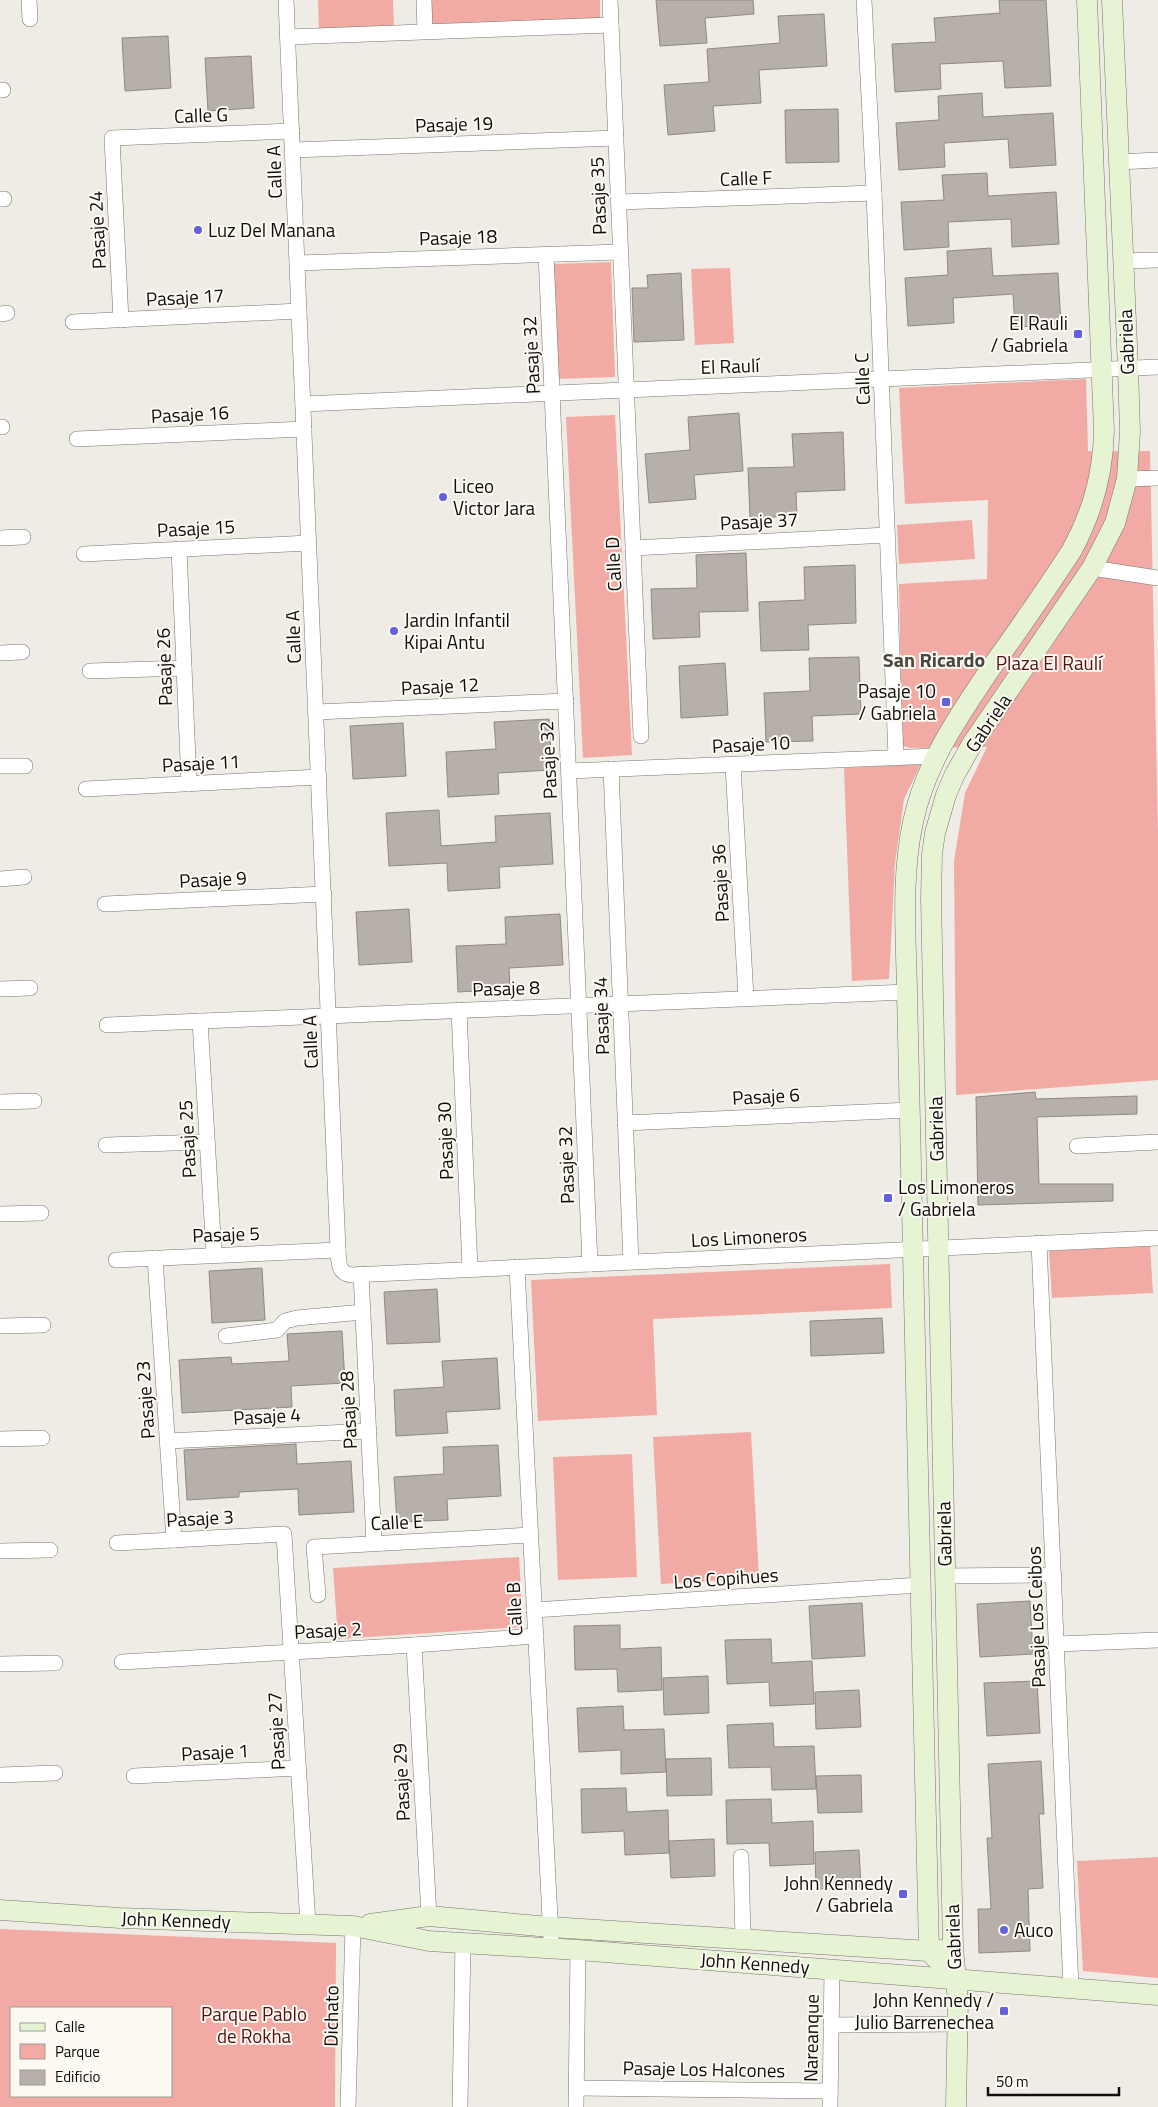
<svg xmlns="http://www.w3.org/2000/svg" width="1158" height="2107" viewBox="0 0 1158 2107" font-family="'Titillium Web',sans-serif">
<rect width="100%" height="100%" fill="#eeece4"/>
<g fill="#f2aaa4" fill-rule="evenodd">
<polygon points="318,0 393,0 394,27 319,29"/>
<polygon points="431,0 600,0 600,19 432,24"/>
<polygon points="611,262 615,377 556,379 553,264"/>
<polygon points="730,268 734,343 695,345 691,269"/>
<polygon points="1086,379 1088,451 1150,451 1158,836 1158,1080 956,1095 954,861 965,793 987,747 909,748 902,745 899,584 987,579 988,500 905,504 899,388"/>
<polygon points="615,415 632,755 583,758 566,417"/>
<polygon points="972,520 975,559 899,564 897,525"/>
<polygon points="921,764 904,799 895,863 889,979 852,981 844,768"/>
<polygon points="1150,1246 1153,1293 1052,1298 1049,1251"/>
<polygon points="890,1264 892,1308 653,1319 657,1415 538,1421 531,1280"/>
<polygon points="751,1432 759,1578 661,1584 653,1437"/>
<polygon points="632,1454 637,1577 558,1580 553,1457"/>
<polygon points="519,1557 523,1627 338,1639 333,1568"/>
<polygon points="1158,1857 1158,1978 1083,1971 1077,1861"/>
<path d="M 0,1929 L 336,1943 L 335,2107 L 0,2107 ZM 171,2008 L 171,2096 L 11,2096 L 11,2008 Z"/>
</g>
<g fill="#b6afaa" stroke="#8f8983">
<polygon points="656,0 753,0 754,14 705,18 707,43 660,46"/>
<polygon points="999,0 1046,0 1051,86 1005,88 1003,61 940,64 941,89 895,92 892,44 936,42 934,18 1000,13"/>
<polygon points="824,14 827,66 759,70 761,103 713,106 715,131 668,135 664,85 709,82 707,49 780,43 778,16"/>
<polygon points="168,36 171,88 125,91 122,38"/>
<polygon points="251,56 254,108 208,111 205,58"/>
<polygon points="982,93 983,117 1053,113 1056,165 1010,168 1008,139 944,143 945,167 899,170 896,123 939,120 938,96"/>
<polygon points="838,109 839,162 786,163 785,110"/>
<polygon points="987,173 988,196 1056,192 1059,244 1012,247 1011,219 948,222 949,247 904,250 901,202 944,200 942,175"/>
<polygon points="991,248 993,276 1058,273 1061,325 1015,327 1013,294 953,298 954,323 908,326 905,278 948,275 947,251"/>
<polygon points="681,273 684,340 634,342 632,288 648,288 647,275"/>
<polygon points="739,413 743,471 694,475 696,499 649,503 645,454 690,450 688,417"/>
<polygon points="843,432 845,490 796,492 797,516 750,518 748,468 794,467 792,434"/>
<polygon points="746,553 748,611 699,612 700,637 653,639 651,589 697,588 696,555"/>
<polygon points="855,565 856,623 808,625 809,650 761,651 759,602 805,600 804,567"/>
<polygon points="859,657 861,714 812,716 813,741 766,742 764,693 810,691 809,658"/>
<polygon points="725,663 728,715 681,718 679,666"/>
<polygon points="549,719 552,770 498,773 499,794 448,797 446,752 496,749 494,722"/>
<polygon points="403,723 406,776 353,779 350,726"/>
<polygon points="439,810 441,846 496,842 495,816 550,813 553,864 499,867 500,888 448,891 447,863 389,866 386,813"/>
<polygon points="409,909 412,962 359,965 356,912"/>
<polygon points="560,914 563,965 509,968 510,989 458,992 456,946 506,944 505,917"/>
<polygon points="1035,1092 1036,1099 1137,1096 1137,1114 1037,1117 1039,1184 1113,1184 1113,1201 978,1205 976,1097"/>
<polygon points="262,1268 265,1320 212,1323 209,1271"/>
<polygon points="437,1289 440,1342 387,1344 384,1292"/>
<polygon points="882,1318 884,1353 811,1356 810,1321"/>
<polygon points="342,1331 345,1383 291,1386 292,1407 182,1413 179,1360 231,1357 232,1364 289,1361 287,1334"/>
<polygon points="497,1358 500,1409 446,1412 448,1433 396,1436 394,1390 444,1387 442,1361"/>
<polygon points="296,1444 297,1464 351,1461 354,1512 299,1515 298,1489 239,1492 239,1497 187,1500 184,1450"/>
<polygon points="498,1445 501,1496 447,1499 448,1520 397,1522 394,1477 444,1474 443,1447"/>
<polygon points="1030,1601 1033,1654 980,1657 977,1604"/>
<polygon points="862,1603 865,1656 812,1659 809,1606"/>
<polygon points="620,1625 620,1649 661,1647 662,1690 618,1692 617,1669 575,1670 574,1626"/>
<polygon points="771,1639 772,1663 812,1661 814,1704 770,1706 769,1682 727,1684 725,1640"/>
<polygon points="708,1676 709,1713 664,1715 663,1678"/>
<polygon points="1037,1681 1040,1733 987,1736 984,1683"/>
<polygon points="859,1690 861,1727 816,1729 815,1692"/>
<polygon points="623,1706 624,1730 664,1729 666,1772 621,1774 621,1750 579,1752 577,1708"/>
<polygon points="773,1723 774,1747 814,1746 816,1789 772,1790 771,1767 729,1768 727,1725"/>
<polygon points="711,1758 712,1795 667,1796 666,1759"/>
<polygon points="1041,1761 1044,1814 1039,1814 1043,1888 1028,1889 1030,1951 979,1953 978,1909 991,1909 987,1838 992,1838 988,1764"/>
<polygon points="861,1775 862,1812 818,1813 816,1776"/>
<polygon points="626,1788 627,1812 668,1810 669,1853 625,1855 624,1831 582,1833 581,1789"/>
<polygon points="771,1799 772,1823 813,1821 814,1864 770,1866 769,1843 727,1844 726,1800"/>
<polygon points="714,1839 715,1876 671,1878 669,1841"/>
<polygon points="859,1850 861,1887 816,1889 815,1852"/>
</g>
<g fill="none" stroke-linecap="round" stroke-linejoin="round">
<g stroke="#77756e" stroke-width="16">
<g id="street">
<polyline points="29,0 30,19"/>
<path d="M 286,0 L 338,1250 C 339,1261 337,1273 351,1275 L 1158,1238"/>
<polyline points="424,0 425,31"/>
<polyline points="610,0 641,736"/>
<polyline points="864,0 874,193 896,757"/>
<polyline points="288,37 611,25"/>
<polyline points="0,90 3,90"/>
<polyline points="293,150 616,138"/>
<polyline points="1119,162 1158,160"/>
<polyline points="0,199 4,199"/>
<polyline points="619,202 874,193"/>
<polyline points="546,254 590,1264"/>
<polyline points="1123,261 1158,260"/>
<polyline points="298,263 620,252"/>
<polyline points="0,314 7,313"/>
<polyline points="121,320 112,138 292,131"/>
<polyline points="73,322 299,311"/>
<polyline points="303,404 1158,367"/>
<polyline points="0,427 2,427"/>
<polyline points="77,439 304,429"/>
<polyline points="1127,479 1158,478"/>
<polyline points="0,538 23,537"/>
<polyline points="633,548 887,535"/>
<polyline points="179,549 189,784"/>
<polyline points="84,554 309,543"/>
<polyline points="1092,568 1158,578"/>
<polyline points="0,653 22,652"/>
<polyline points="90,671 184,668"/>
<polyline points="316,712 566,701"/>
<polyline points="733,765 746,998"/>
<polyline points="0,766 25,766"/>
<polyline points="611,769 631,1262"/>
<polyline points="569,771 936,756"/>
<polyline points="86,789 319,777"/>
<polyline points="0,879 24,877"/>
<polyline points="105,904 324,894"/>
<polyline points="0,989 30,988"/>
<polyline points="459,1010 470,1269"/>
<polyline points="200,1021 214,1254"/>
<polyline points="107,1025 907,992"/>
<polyline points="0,1102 34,1101"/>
<polyline points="625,1123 910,1110"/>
<polyline points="106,1145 207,1142"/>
<polyline points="1077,1146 1158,1142"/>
<polyline points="0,1214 41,1213"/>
<polyline points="1039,1243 1071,1988"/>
<polyline points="155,1258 174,1540"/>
<polyline points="116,1260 338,1250"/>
<polyline points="517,1267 551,1938"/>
<polyline points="361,1274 374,1543"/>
<polyline points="0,1326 43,1325"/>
<polyline points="226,1336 277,1330 285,1321 297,1318 363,1312"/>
<polyline points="0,1439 42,1438"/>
<polyline points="168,1441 369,1431"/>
<polyline points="117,1543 284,1534 308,1924"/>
<polyline points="0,1551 50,1550"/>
<polyline points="945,1576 1054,1575"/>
<polyline points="318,1595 314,1547 531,1535"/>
<polyline points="534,1610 920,1585"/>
<polyline points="1057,1644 1158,1640"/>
<polyline points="414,1645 429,1916"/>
<polyline points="122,1662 414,1645 536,1636"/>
<polyline points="0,1664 55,1663"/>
<polyline points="0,1775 55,1773"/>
<polyline points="134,1776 298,1768"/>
<polyline points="741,1857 743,1939"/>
<polyline points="831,2025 958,2024"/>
<polyline points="577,2088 830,2091"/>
<polyline points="348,2107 353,1926"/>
<polyline points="460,2107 463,1942"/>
<polyline points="576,2107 578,1950"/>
<polyline points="830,2107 832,1969"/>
</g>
</g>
<g stroke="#77756e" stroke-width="21">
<g id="secondary">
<polyline points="0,1910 120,1918 353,1926 429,1941 578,1950 1158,1995"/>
<polyline points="370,1924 429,1916 550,1927 929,1951 941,1950"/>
<path d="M 956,1979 L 929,1951 L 907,992 C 906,935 901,878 913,822 C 925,764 958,717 991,668 C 1019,629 1046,590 1072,550 C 1093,511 1103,474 1104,431 L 1087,0"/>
<polyline points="956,2107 958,2001 953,1948 931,898 932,854 935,833 946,795 954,776 972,744 1092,568 1115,523 1127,479 1130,432 1128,368 1112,0"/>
</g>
</g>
<use href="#street" stroke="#fff" stroke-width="15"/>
<use href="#secondary" stroke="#e6f4d3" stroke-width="20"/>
</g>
<g fill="#6561da" stroke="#fbf9f1" stroke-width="2">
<circle cx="198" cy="230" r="5"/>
<rect x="1073" y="329" width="10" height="10" rx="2.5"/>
<circle cx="443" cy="497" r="5"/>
<circle cx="394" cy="631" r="5"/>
<rect x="941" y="697" width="10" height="10" rx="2.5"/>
<rect x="883" y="1193" width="10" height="10" rx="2.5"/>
<rect x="898" y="1889" width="10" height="10" rx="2.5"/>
<circle cx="1004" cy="1930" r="5"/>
<rect x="999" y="2006" width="10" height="10" rx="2.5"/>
</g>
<g text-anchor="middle" stroke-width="4" stroke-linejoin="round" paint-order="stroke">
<g font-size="19" fill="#0e0d0b" stroke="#fbf9f1">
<text transform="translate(201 115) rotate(-2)" y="7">Calle G</text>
<text transform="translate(454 124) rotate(-2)" y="7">Pasaje 19</text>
<text transform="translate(274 172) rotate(-92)" y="7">Calle A</text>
<text transform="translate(746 178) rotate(-2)" y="7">Calle F</text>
<text transform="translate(598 196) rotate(-92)" y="7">Pasaje 35</text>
<text transform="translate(97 230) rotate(-93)" y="7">Pasaje 24</text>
<text transform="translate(458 237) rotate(-2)" y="7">Pasaje 18</text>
<text transform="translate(185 297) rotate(-3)" y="7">Pasaje 17</text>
<text transform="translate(1126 342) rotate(-92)" y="7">Gabriela</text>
<text transform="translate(531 355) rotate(-93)" y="7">Pasaje 32</text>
<text transform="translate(730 366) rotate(-2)" y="7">El Raulí</text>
<text transform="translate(862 379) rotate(-92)" y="7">Calle C</text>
<text transform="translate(190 414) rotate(-3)" y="7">Pasaje 16</text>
<text transform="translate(759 521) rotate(-3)" y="7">Pasaje 37</text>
<text transform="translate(196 528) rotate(-3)" y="7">Pasaje 15</text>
<text transform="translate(613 564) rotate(-93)" y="7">Calle D</text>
<text transform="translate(293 637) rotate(-92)" y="7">Calle A</text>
<text transform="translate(164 667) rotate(-92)" y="7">Pasaje 26</text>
<text transform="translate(440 686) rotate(-3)" y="7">Pasaje 12</text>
<text transform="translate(988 723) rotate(-56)" y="7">Gabriela</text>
<text transform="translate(751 744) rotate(-3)" y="7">Pasaje 10</text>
<text transform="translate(548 760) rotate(-93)" y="7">Pasaje 32</text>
<text transform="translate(201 763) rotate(-3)" y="7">Pasaje 11</text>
<text transform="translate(213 879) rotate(-3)" y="7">Pasaje 9</text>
<text transform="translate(720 883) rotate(-93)" y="7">Pasaje 36</text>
<text transform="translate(506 988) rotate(-2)" y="7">Pasaje 8</text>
<text transform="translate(601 1016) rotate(-92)" y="7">Pasaje 34</text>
<text transform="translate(310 1042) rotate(-92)" y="7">Calle A</text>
<text transform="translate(766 1096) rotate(-3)" y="7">Pasaje 6</text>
<text transform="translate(936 1129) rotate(-91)" y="7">Gabriela</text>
<text transform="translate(187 1139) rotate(-93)" y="7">Pasaje 25</text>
<text transform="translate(445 1141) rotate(-92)" y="7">Pasaje 30</text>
<text transform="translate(566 1165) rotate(-92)" y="7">Pasaje 32</text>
<text transform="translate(226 1234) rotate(-2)" y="7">Pasaje 5</text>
<text transform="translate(749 1237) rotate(-3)" y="7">Los Limoneros</text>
<text transform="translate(145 1400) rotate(-94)" y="7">Pasaje 23</text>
<text transform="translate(348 1410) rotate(-93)" y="7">Pasaje 28</text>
<text transform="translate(267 1416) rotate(-3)" y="7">Pasaje 4</text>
<text transform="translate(200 1518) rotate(-3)" y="7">Pasaje 3</text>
<text transform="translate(397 1522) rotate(-3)" y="7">Calle E</text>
<text transform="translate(944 1534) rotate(-91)" y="7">Gabriela</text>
<text transform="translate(726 1578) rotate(-4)" y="7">Los Copihues</text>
<text transform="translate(514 1609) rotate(-93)" y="7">Calle B</text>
<text transform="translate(1036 1617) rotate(-92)" y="7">Pasaje Los Ceibos</text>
<text transform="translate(328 1630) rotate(-3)" y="7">Pasaje 2</text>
<text transform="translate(276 1731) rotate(-93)" y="7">Pasaje 27</text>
<text transform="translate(215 1752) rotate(-3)" y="7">Pasaje 1</text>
<text transform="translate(401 1782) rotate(-93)" y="7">Pasaje 29</text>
<text transform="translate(176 1920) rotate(2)" y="7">John Kennedy</text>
<text transform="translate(953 1937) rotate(-92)" y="7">Gabriela</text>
<text transform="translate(755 1963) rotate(4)" y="7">John Kennedy</text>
<text transform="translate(331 2016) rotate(-89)" y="7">Dichato</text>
<text transform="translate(811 2038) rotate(-89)" y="7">Nareanque</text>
<text transform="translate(704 2069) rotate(1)" y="7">Pasaje Los Halcones</text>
</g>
<g font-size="19" fill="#0e0d0b" stroke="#fbf9f1" text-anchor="start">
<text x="208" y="237">Luz Del Manana</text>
<text x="1068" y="330" text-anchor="end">El Rauli<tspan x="1068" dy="22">/ Gabriela</tspan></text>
<text x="453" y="493">Liceo<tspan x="453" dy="22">Victor Jara</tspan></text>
<text x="404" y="627">Jardin Infantil<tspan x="404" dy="22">Kipai Antu</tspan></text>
<text x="936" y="698" text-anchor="end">Pasaje 10<tspan x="936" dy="22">/ Gabriela</tspan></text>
<text x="898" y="1194">Los Limoneros<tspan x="898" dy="22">/ Gabriela</tspan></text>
<text x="893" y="1890" text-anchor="end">John Kennedy<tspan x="893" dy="22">/ Gabriela</tspan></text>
<text x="1014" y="1937">Auco</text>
<text x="994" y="2007" text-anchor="end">John Kennedy /<tspan x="994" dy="22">Julio Barrenechea</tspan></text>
</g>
<g font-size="19" fill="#540f11" stroke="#fbf9f1">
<text x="1049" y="670">Plaza El Raulí</text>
<text x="254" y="2021">Parque Pablo<tspan x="254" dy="22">de Rokha</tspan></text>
</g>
<g font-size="20" font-weight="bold" fill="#494741" stroke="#fbf9f1">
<text x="934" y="667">San Ricardo</text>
</g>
</g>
<rect x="10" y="2007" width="162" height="90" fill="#fbf9f1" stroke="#9c9b95"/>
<rect x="20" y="2023" width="25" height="8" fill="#e6f4d3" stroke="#9c9b95"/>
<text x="55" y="2032" font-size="15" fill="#0e0d0b">Calle</text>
<rect x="20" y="2044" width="25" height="15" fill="#f2aaa4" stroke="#9c9b95"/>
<text x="55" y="2057" font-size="15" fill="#0e0d0b">Parque</text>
<rect x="20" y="2070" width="25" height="15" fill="#b6afaa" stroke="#9c9b95"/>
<text x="55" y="2082" font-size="15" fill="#0e0d0b">Edificio</text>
<path d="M988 2087v8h131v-8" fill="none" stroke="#0e0d0b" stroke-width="2.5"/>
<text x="996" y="2087" font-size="15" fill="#0e0d0b" stroke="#fbf9f1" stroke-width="4" paint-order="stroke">50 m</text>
</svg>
